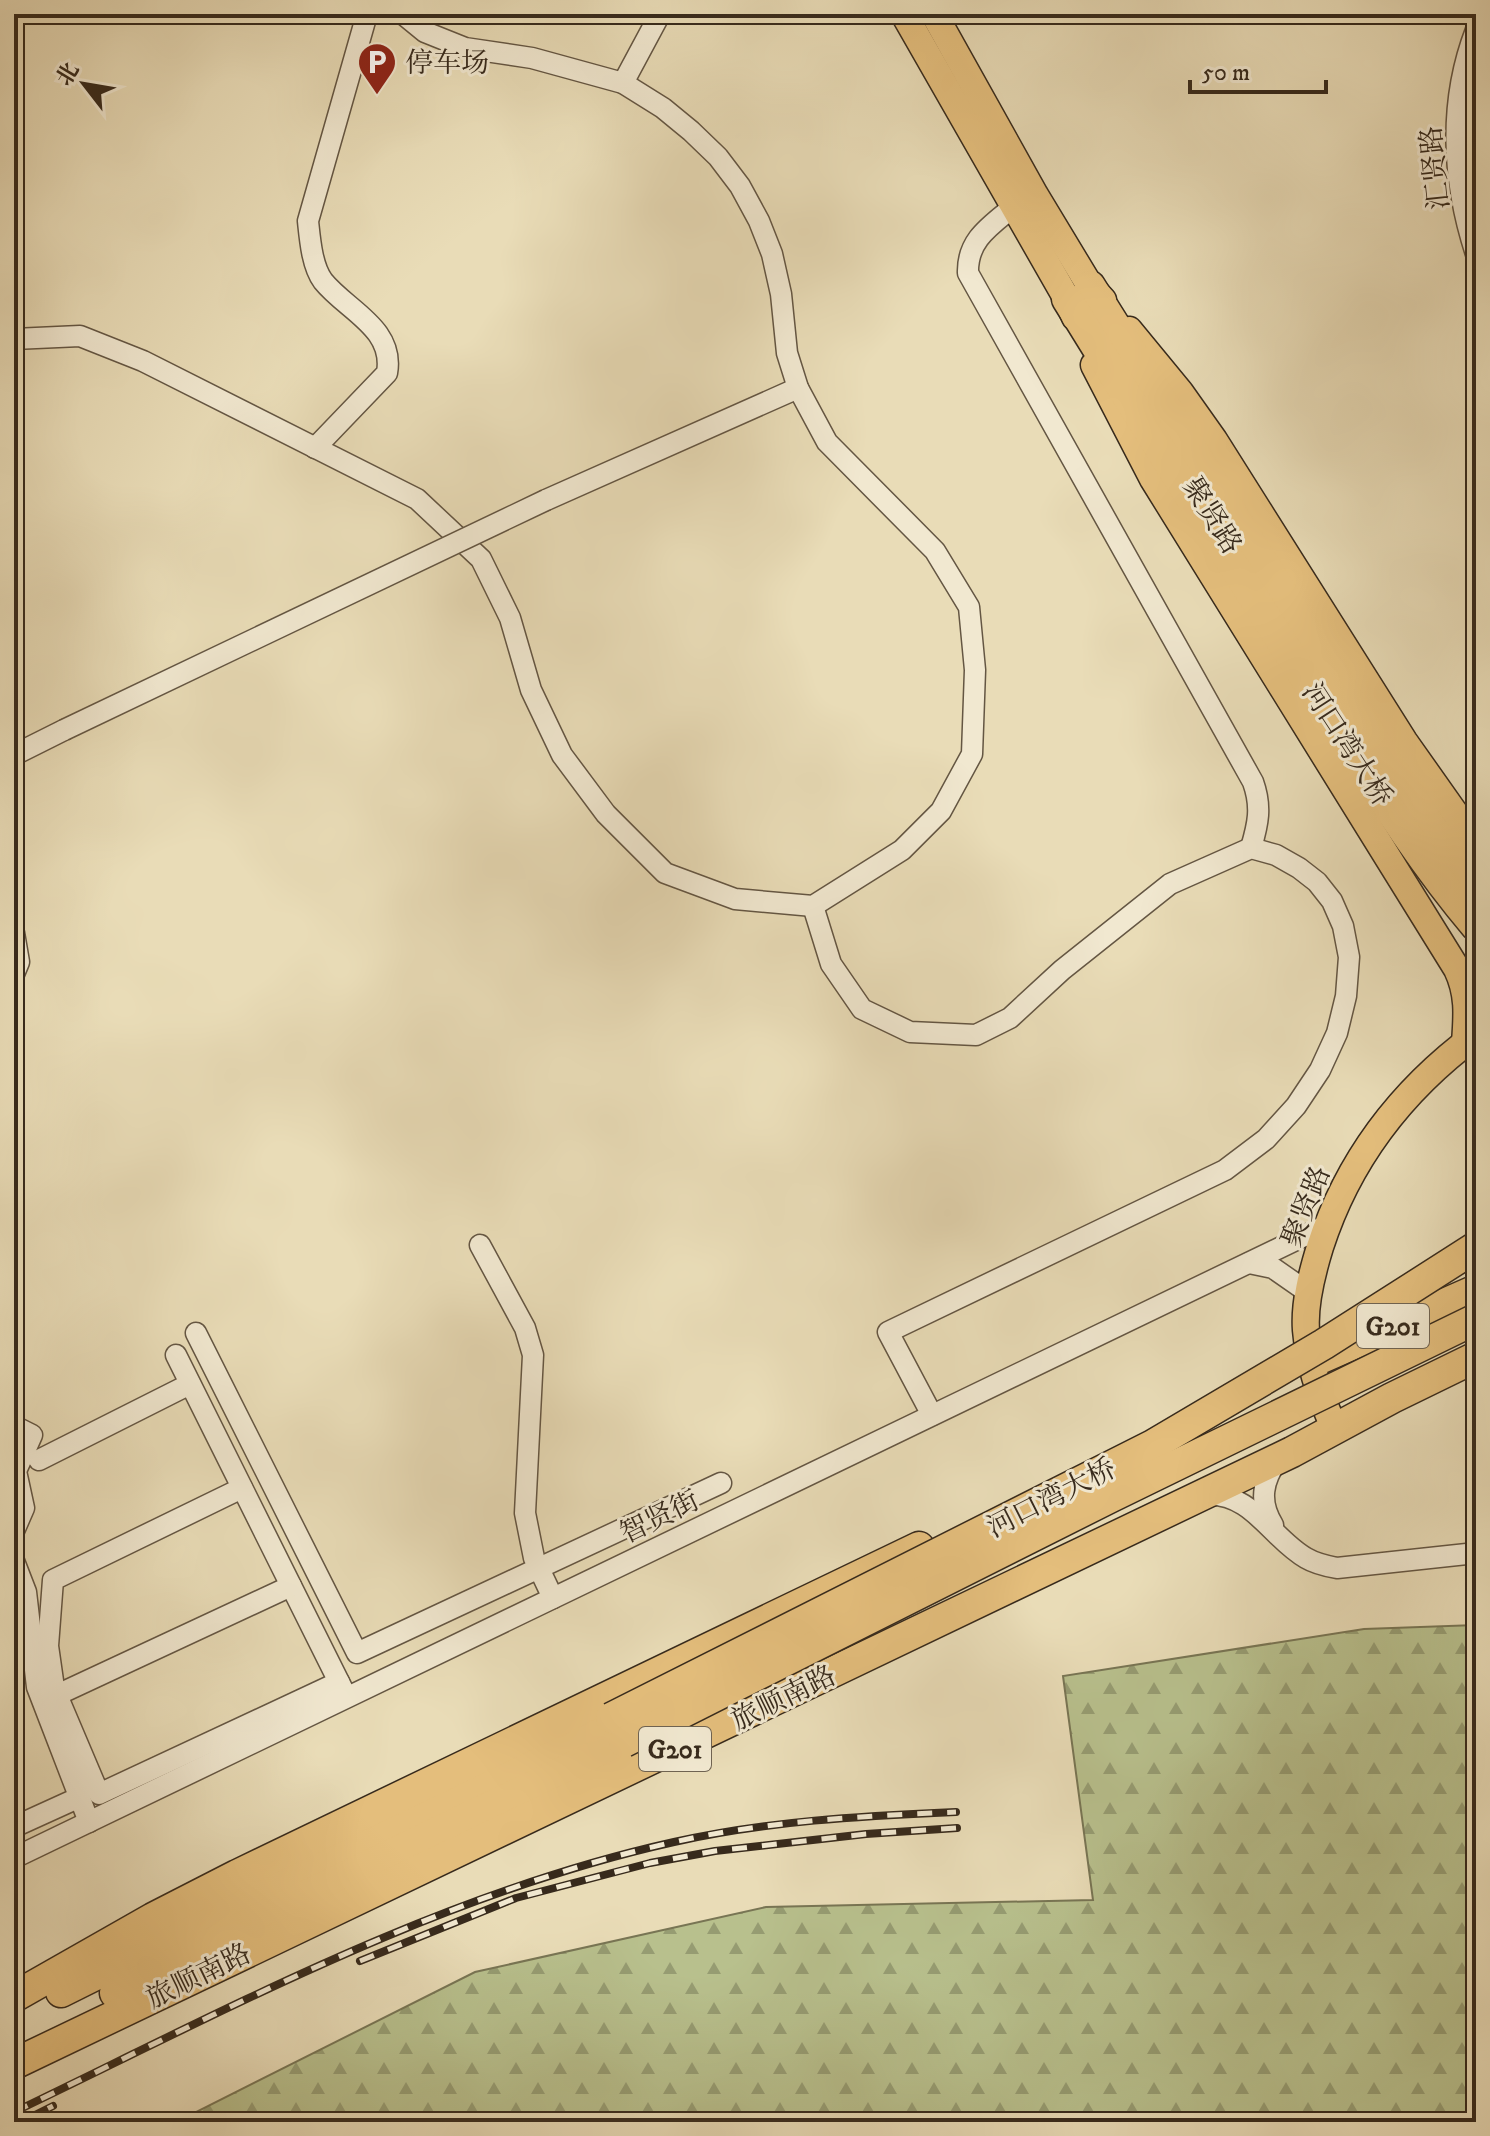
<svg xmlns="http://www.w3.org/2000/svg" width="1490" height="2136" viewBox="0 0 1490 2136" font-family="'IM FELL DW Pica','Noto Serif SC',serif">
<defs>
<pattern id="forest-firs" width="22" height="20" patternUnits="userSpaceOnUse" patternTransform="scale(2)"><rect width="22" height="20" fill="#b8c08d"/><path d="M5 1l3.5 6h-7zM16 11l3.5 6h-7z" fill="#969c72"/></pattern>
</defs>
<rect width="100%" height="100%" fill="#e9dcb7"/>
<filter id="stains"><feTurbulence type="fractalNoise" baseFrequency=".0025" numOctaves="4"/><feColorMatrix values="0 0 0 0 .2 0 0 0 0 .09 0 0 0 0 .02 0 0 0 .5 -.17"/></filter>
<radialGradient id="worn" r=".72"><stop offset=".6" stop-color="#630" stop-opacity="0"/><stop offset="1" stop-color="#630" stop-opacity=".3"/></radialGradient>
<polygon fill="url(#forest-firs)" stroke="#787554" stroke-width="2" points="1476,1625 1476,2122 181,2122 194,2113 475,1972 766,1907 1093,1900 1063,1676 1364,1629"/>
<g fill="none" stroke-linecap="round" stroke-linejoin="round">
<g stroke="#645643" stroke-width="23">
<g id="minor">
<path d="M 1476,30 C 1448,102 1452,181 1476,254"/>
<polyline points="623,83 660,14"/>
<path d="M 1013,207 C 990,226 967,240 968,273 L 1253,782 C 1262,807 1258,824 1251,848"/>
<polyline points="14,339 80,336 143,361 417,499 481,559 510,618 531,690 562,755 606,814 665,873 735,899 813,906 902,850 941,811 972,754 975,670 969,607 935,551 827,442 798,388 787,353 781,294 772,254 759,221 740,186 718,157 691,131 663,108 623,83 532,58 465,48 425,32 403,14"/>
<path d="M 315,448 L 387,373 C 395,328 346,310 323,281 C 312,266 310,240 308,221 L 367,14"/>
<polyline points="546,500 798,388"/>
<polyline points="14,755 64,730"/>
<polyline points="813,906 831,964 862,1009 910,1032 976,1035 1010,1018 1062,970 1170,884 1251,848 1276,855 1299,868 1317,882 1332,901 1343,926 1349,957 1346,996 1337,1033 1320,1070 1296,1106 1266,1139 1225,1170 888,1332 932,1415"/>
<polyline points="14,933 19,962 14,974"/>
<polyline points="480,1245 525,1328 533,1355 525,1513 534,1558 553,1598"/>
<polyline points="1249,1263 1273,1268 1309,1293"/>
<polyline points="196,1333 357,1653 721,1483"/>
<polyline points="176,1355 344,1692"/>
<polyline points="14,1426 32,1435 16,1471 24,1508 14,1531"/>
<polyline points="39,1460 190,1384"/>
<polyline points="242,1488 53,1580 48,1646 54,1688 99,1794 339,1682"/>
<path d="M 1206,1495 C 1252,1492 1271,1538 1306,1558 C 1316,1564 1326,1566 1337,1568 L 1476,1553"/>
<path d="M 1273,1525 C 1258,1501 1263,1480 1278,1459"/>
<polyline points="14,1561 26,1592 37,1687 89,1822"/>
<polyline points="57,1695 291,1586"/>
<polyline points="14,1827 80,1797"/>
<polyline points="14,1858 1327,1225"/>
</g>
</g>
<g stroke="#372a1c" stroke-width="29">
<g id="major">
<polyline points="904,14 1067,299 1075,317"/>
<polyline points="934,14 1035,195 1090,286 1103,300"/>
<polyline points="1129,330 1180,392 1214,440 1404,741 1476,843"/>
<path d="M 1094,365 L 1153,479 L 1457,969 C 1469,994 1467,1016 1465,1043"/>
<path d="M 1335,1429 C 1320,1397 1309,1366 1306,1330 C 1304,1303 1312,1273 1320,1247 C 1348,1160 1403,1089 1476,1035"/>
</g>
</g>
<g stroke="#372a1c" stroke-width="33">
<g id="highway">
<polyline points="1090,286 1382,753 1432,828 1476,887"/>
<path d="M 1067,299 C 1147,429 1228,558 1310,686 C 1363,767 1413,852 1476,926"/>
<polyline points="1317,1360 1476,1290"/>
<polyline points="61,1992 611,1718"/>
<polyline points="115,1993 261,1917 624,1742"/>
<polyline points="14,1997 153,1918 237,1875 919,1547"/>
<polyline points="14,2064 1292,1452 1392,1398 1476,1357"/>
</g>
</g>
<use href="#minor" stroke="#f1e8d0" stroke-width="20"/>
<use href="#major" stroke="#e4be7c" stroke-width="26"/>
<use href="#highway" stroke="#e4be7c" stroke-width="30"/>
<g stroke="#372a1c" stroke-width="8">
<g id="rail">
<polyline points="360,1961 516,1898 650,1863 715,1851 866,1834 957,1828"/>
<path d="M 14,2112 C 228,2009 440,1894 674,1842 C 766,1821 862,1816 956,1812"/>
<polyline points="21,2122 53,2106"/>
</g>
</g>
<use href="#rail" stroke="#f1e8d0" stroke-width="5" stroke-dasharray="15" stroke-linecap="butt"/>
<g stroke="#645643" stroke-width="23" stroke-linecap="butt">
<polyline id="minor-bridge" points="64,730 546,500"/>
</g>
<g stroke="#372a1c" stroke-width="33" stroke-linecap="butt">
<g id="highway-bridge">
<polyline points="611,1718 1153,1445 1324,1344 1476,1247"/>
<polyline points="624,1742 1111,1497 1476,1319"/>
</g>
</g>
<use href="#minor-bridge" stroke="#f1e8d0" stroke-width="20"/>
<use href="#highway-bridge" stroke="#e4be7c" stroke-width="30"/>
</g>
<defs>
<g id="parking-pin" transform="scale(2)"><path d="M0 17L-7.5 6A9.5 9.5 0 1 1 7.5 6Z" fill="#8f2418" stroke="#f1e8d0"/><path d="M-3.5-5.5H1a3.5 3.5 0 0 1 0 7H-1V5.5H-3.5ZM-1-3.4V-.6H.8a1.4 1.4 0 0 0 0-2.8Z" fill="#fff"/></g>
</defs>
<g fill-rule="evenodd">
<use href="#parking-pin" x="377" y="62"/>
</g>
<g text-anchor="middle" stroke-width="6" stroke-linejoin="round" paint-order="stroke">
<g fill="#f1e8d0" stroke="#6f6352" stroke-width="2">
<rect x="1357" y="1304" width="72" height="44" rx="6"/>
<rect x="639" y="1727" width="72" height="44" rx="6"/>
</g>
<g font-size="26" font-weight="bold" fill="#372a1c">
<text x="1393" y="1335">G201</text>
<text x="675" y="1758">G201</text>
</g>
<g font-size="28" fill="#372a1c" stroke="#f1e8d0" text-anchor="start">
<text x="405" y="72">停车场</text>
</g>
<g font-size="28" fill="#372a1c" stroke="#f1e8d0">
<text transform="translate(1434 168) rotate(-96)" y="10">汇贤路</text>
<text transform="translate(1213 515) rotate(58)" y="10">聚贤路</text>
<text transform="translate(1348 744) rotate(57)" y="10">河口湾大桥</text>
<text transform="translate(1305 1206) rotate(-68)" y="10">聚贤路</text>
<text transform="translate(1051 1497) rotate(-27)" y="10">河口湾大桥</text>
<text transform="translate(659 1516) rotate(-26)" y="10">智贤街</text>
<text transform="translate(783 1697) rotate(-26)" y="10">旅顺南路</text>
<text transform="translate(198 1975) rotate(-26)" y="10">旅顺南路</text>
</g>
</g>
<rect width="1490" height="2136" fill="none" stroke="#e9dcb7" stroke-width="48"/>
<rect x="16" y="16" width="1458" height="2104" fill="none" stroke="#372a1c" stroke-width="4"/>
<rect x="24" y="24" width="1442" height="2088" fill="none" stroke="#372a1c" stroke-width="2"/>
<g transform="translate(84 84) rotate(301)" stroke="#f1e8d0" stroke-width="6" paint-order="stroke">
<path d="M0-6L14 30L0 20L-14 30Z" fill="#372a1c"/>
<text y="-12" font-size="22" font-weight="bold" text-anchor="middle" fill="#372a1c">北</text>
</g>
<path d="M1190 80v12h136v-12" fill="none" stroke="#372a1c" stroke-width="4"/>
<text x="1202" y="80" font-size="24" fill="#372a1c" stroke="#f1e8d0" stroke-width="6" paint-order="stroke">50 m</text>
<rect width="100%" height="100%" filter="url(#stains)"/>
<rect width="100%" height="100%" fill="url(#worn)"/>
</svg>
